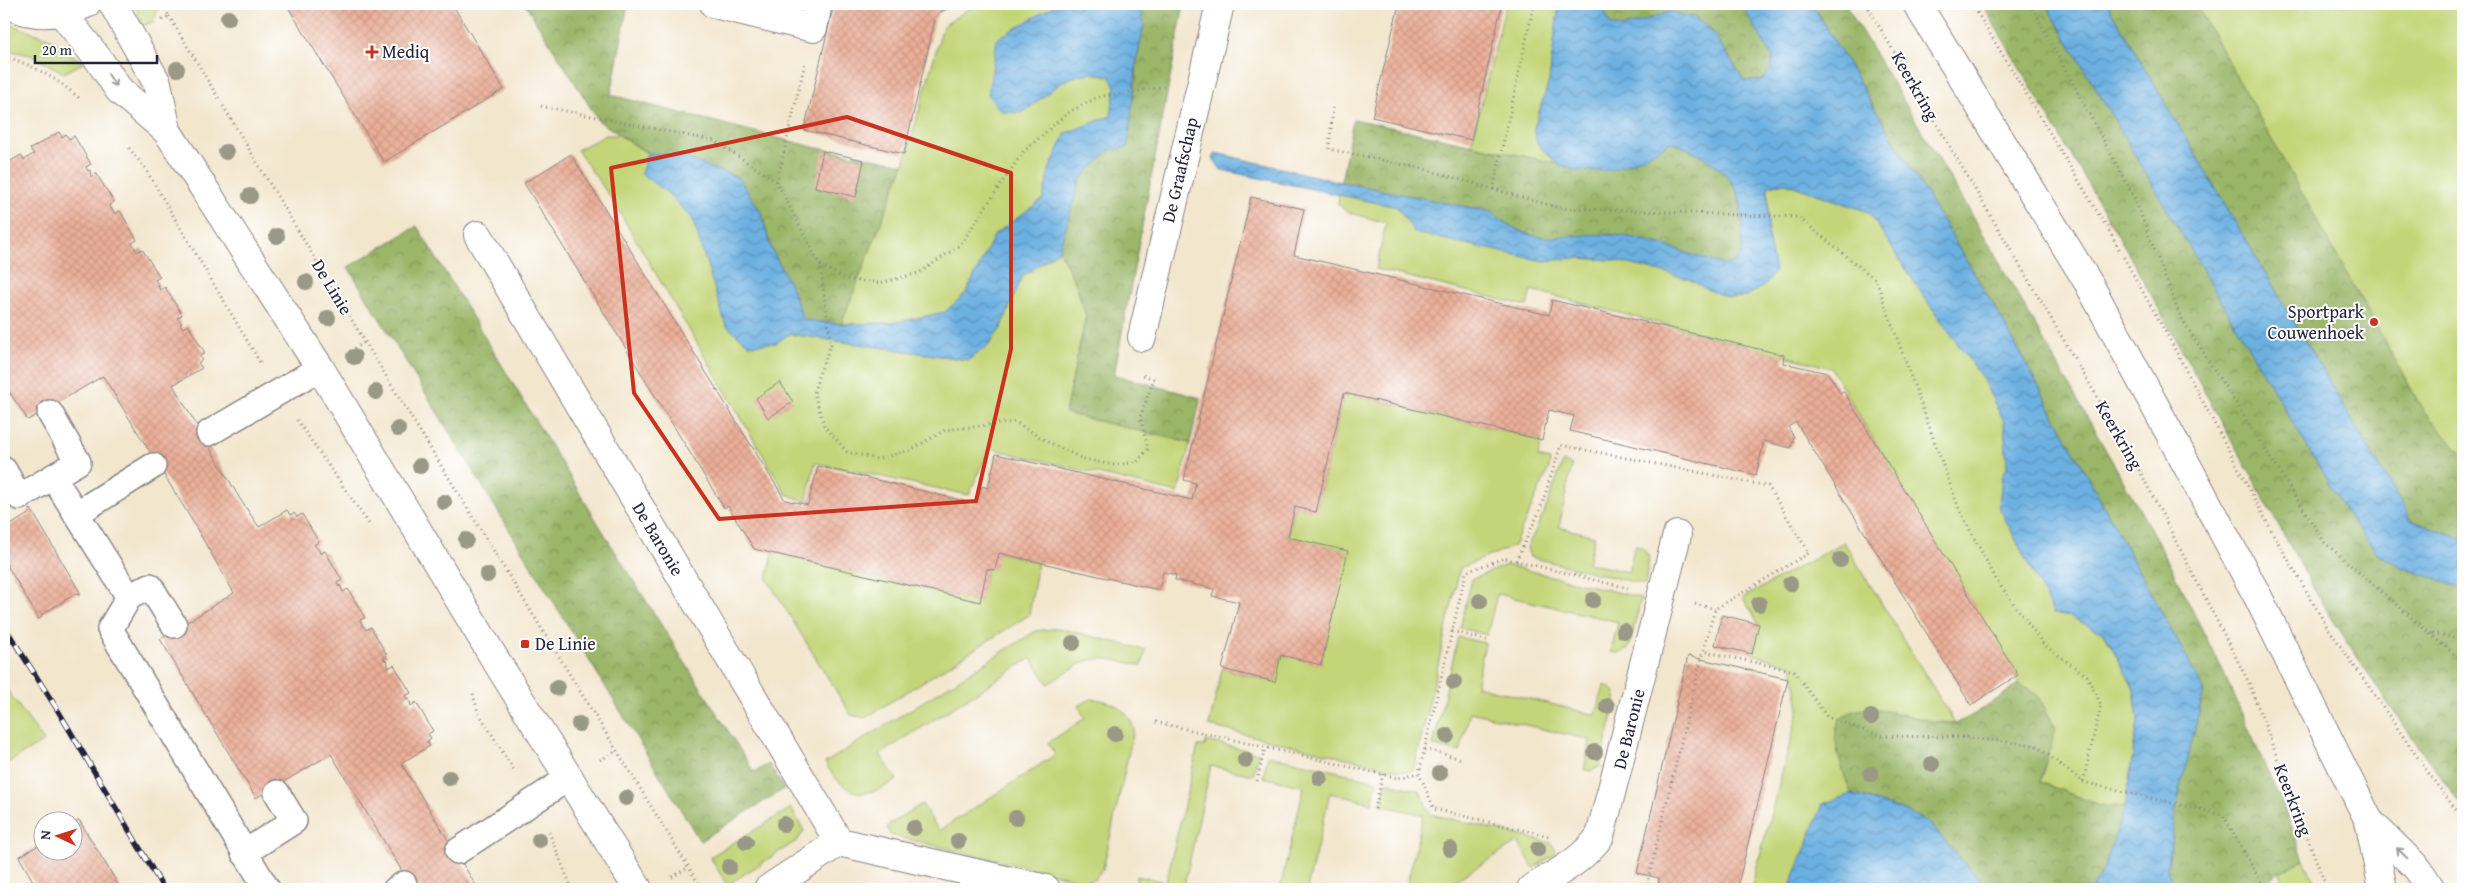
<svg xmlns="http://www.w3.org/2000/svg" width="2467" height="893" viewBox="0 0 2467 893" font-family="'Gentium Book Plus',serif">
<defs>
<pattern id="forest-crowns" width="20" height="18" patternUnits="userSpaceOnUse" patternTransform="scale(1.25)"><rect width="20" height="18" fill="#9ab668"/><path d="M2 6a3 3 0 1 1 6 0M12 15a3 3 0 1 1 6 0" fill="none" stroke="#7d9457"/></pattern>
<pattern id="water-waves" width="16" height="10" patternUnits="userSpaceOnUse" patternTransform="scale(1.25)"><rect width="16" height="10" fill="#6cb0e1"/><path d="M0 5q4-4 8 0t8 0" fill="none" stroke="#588fb8"/></pattern>
<pattern id="building-cross-hatch" width="8" height="8" patternUnits="userSpaceOnUse" patternTransform="scale(1.25)"><rect width="8" height="8" fill="#ebaf98"/><path d="M0 0l8 8M0 8l8-8" fill="none" stroke="#c99684"/></pattern>
</defs>
<rect width="100%" height="100%" fill="#fff"/>
<filter id="ink" filterUnits="userSpaceOnUse"><feTurbulence type="fractalNoise" baseFrequency=".02" numOctaves="2"/><feDisplacementMap in="SourceGraphic" scale="10" xChannelSelector="R" yChannelSelector="G"/><feConvolveMatrix kernelMatrix="1 2 1 2 8 2 1 2 1" color-interpolation-filters="sRGB"/></filter>
<filter id="wash" filterUnits="userSpaceOnUse"><feTurbulence type="fractalNoise" baseFrequency=".0096" numOctaves="4" result="noise"/><feDisplacementMap in="SourceGraphic" scale="20" xChannelSelector="R" yChannelSelector="G"/><feGaussianBlur stdDeviation="1.12" result="paint"/><feColorMatrix in="noise" values="0 0 0 0 0 0 0 0 0 0 0 0 0 0 0 0 0 1.4 0 .05"/><feComposite in="paint" operator="in"/></filter>
<g filter="url(#wash)">
<rect width="100%" height="100%" fill="#f2e6cd"/>
<g fill="#c3d578" stroke="#727c5a">
<polygon points="135,4 155,4 158,9 153,22 142,26"/>
<path d="M 976,4 L 1057,4 L 997,39 L 1022,113 C 1053,92 1069,65 1109,76 L 1115,86 L 1111,116 L 1066,133 L 1049,170 L 1043,199 L 995,234 L 966,293 L 945,312 L 893,323 L 841,324 L 904,164 L 943,26 Z"/>
<polygon points="1506,4 1559,4 1549,81 1534,128 1537,143 1556,163 1471,145"/>
<polygon points="2106,4 2463,4 2463,641"/>
<polygon points="4,22 53,40 83,63 64,73 30,55 4,49"/>
<polygon points="606,135 619,135 647,153 641,174 665,191 692,218 726,325 776,343 789,334 968,360 988,346 1001,328 1022,277 1059,250 1076,284 1086,316 1065,413 1190,443 1178,493 989,448 969,495 815,463 806,502 786,494 613,201 577,150"/>
<polygon points="1785,183 1869,212 1922,294 1982,378 2004,422 2007,467 2002,477 1999,507 2053,613 2069,616 2105,634 2134,689 2138,720 2125,807 2099,805 2040,782 2044,772 2038,696 2019,684 1831,368 1531,290 1527,306 1376,269 1386,223 1347,212 1338,204 1339,195 1398,207 1415,233 1578,258 1613,260 1664,271 1689,279 1706,289 1745,297 1765,285 1775,271 1768,236 1768,186"/>
<polygon points="1344,393 1542,440 1538,457 1550,460 1549,468 1514,546 1460,568 1414,770 1407,772 1209,726 1222,669 1275,682 1281,655 1321,664 1347,551 1288,537 1295,507 1316,511"/>
<polygon points="1563,462 1572,465 1559,527 1595,536 1588,563 1628,572 1635,545 1642,547 1649,557 1645,585 1530,557 1527,548 1545,510"/>
<polygon points="1844,542 1955,723 1929,721 1838,748 1851,794 1823,804 1789,889 1751,889 1799,709 1792,665 1752,654 1759,624 1743,598"/>
<polygon points="773,553 979,602 987,569 999,553 1038,562 1029,615 865,718 851,715 767,579"/>
<polygon points="1506,565 1641,598 1629,648 1620,653 1611,652 1618,622 1497,594 1487,635 1460,628 1472,579"/>
<path d="M 1058,628 L 1146,650 L 1142,666 C 1090,653 1092,656 1048,684 L 1031,658 L 880,754 L 897,780 C 863,801 846,797 825,763 L 1036,631 Z"/>
<path d="M 1458,637 L 1485,643 L 1476,686 L 1596,715 L 1604,685 C 1614,688 1617,693 1616,703 L 1600,766 L 1592,771 L 1584,770 L 1590,740 L 1470,712 L 1460,752 L 1433,746 Z"/>
<polygon points="4,686 44,741 4,765"/>
<path d="M 1091,699 C 1112,700 1128,709 1134,729 L 1103,869 L 1094,880 L 1086,881 L 890,835 L 887,827 L 890,824 L 922,804 L 939,831 L 1055,755 L 1048,743 L 1085,718 L 1078,706 Z"/>
<polygon points="1206,741 1259,753 1253,775 1211,766 1184,886 1196,889 1137,889 1136,876 1166,882 1198,746 1205,746"/>
<polygon points="1268,755 1377,781 1372,803 1330,793 1307,889 1280,889 1304,787 1263,777"/>
<polygon points="1386,782 1420,791 1430,814 1551,843 1557,853 1534,868 1518,842 1441,889 1406,889 1423,815 1381,805"/>
<polygon points="791,808 804,831 798,840 727,885 710,857"/>
<polygon points="2304,860 2319,889 2288,889 2279,872"/>
</g>
<g fill="url(#forest-crowns)" stroke="#5e6c52">
<polygon points="525,4 628,4 611,95 813,147 904,164 841,324 803,320 793,291 771,248 761,212 677,155 647,153 599,121"/>
<polygon points="1140,4 1184,4 1114,375 1201,398 1190,443 1065,413 1086,316 1076,284 1059,250 1080,180 1109,150 1136,81 1137,58 1144,26"/>
<polygon points="1601,4 1741,4 1773,57 1772,69 1762,80 1745,81 1711,30 1669,12 1622,28 1610,24"/>
<polygon points="1812,4 1845,4 1973,216 2158,542 2223,671 2290,822 2304,860 2279,872 2254,889 2176,889 2167,871 2176,808 2204,690 2000,316"/>
<polygon points="1982,4 2046,4 2348,516 2377,553 2403,568 2463,588 2463,808 2386,701 2320,600 2118,235"/>
<polygon points="2107,4 2196,4 2423,410 2463,455 2463,540 2411,520"/>
<path d="M 1353,119 L 1556,163 C 1603,181 1631,164 1671,142 C 1697,150 1735,172 1740,202 C 1743,219 1742,239 1741,257 L 1733,263 L 1724,265 C 1688,254 1653,241 1616,235 C 1597,232 1577,238 1558,239 C 1532,239 1511,229 1492,212 L 1341,182 Z"/>
<polygon points="417,226 621,561 754,772 769,764 784,789 700,841 348,267"/>
<path d="M 2019,684 L 2038,696 L 2056,728 L 2040,782 L 2099,805 L 2125,807 L 2104,869 L 2092,889 L 1988,889 L 1927,821 L 1900,809 L 1851,794 C 1846,779 1833,747 1836,731 C 1845,685 1926,727 1954,723 C 1969,721 2005,693 2019,684 Z"/>
</g>
<g fill="url(#water-waves)" stroke="#47698e">
<path d="M 1057,4 L 1138,4 L 1140,6 L 1144,26 L 1137,58 L 1128,147 L 1109,150 L 1080,180 L 1059,250 L 1022,277 L 1001,328 L 988,346 L 968,360 L 789,334 L 776,343 L 749,345 L 726,325 L 692,218 L 665,191 L 641,174 L 647,153 L 677,155 L 739,178 L 761,212 L 771,248 L 793,291 L 803,320 L 841,324 L 893,323 L 945,312 L 966,293 L 995,234 L 1043,199 L 1049,170 L 1066,133 L 1111,116 L 1115,86 L 1109,76 C 1069,65 1053,92 1022,113 L 1002,112 L 988,95 L 997,39 Z"/>
<path d="M 1559,4 L 1601,4 L 1610,24 L 1622,28 L 1669,12 L 1695,18 L 1711,30 L 1745,81 L 1762,80 L 1771,69 L 1773,57 L 1741,4 L 1812,4 L 2000,316 L 2204,690 L 2176,808 L 2167,871 L 2176,889 L 2092,889 L 2104,869 L 2125,807 L 2138,720 L 2134,689 L 2105,634 L 2069,616 L 2053,613 L 1999,507 L 2002,477 L 2007,467 L 2004,422 L 1982,378 L 1922,294 L 1869,212 L 1785,183 L 1768,186 L 1768,236 L 1775,271 L 1765,285 L 1745,297 L 1730,298 L 1706,289 L 1689,279 L 1613,260 L 1578,258 L 1543,261 L 1415,233 L 1397,207 L 1221,170 L 1213,158 L 1216,153 L 1341,182 L 1492,212 C 1538,253 1560,231 1612,235 C 1649,237 1688,254 1724,265 L 1733,263 L 1741,256 C 1742,239 1743,219 1740,201 C 1735,172 1697,150 1671,142 L 1642,158 L 1611,170 L 1596,171 L 1576,171 L 1556,163 L 1537,143 L 1534,128 L 1549,81 Z"/>
<polygon points="2046,4 2107,4 2411,520 2463,540 2463,588 2403,568 2377,553 2348,516"/>
<polygon points="1851,794 1900,809 1927,821 1988,889 1789,889 1823,804"/>
</g>
<g id="blocks">
<g fill="url(#building-cross-hatch)">
<polygon points="286,4 452,4 504,89 384,162"/>
<polygon points="834,4 954,4 939,13 935,19 904,154 804,130"/>
<polygon points="1399,4 1502,4 1471,140 1372,117"/>
<polygon points="59,132 62,137 66,134 69,139 74,136 91,164 86,167 88,171 90,170 91,177 96,173 114,202 109,205 115,214 120,211 137,240 132,243 137,252 142,249 160,277 155,280 160,286 158,286 160,290 165,287 182,315 177,318 182,323 180,324 183,328 188,325 205,353 200,356 202,360 198,363 202,368 173,385 240,499 259,527 287,510 290,515 294,513 297,517 302,514 319,542 314,545 319,550 320,554 325,551 342,580 337,583 339,587 340,585 343,592 348,589 365,618 360,620 363,626 366,630 371,627 387,655 383,658 388,663 388,668 394,665 411,693 405,696 408,700 409,699 411,706 416,702 433,731 428,734 431,738 427,741 430,746 401,763 478,889 413,889 331,754 256,798 160,639 234,593 190,517 103,376 28,420 4,384 4,217 6,215 4,211 4,165 21,155 24,160 30,156 34,154 30,149"/>
<polygon points="823,151 864,160 856,197 815,187"/>
<polygon points="571,154 785,500 808,505 818,466 977,504 982,486 988,488 996,454 1192,500 1196,483 1184,480 1251,197 1304,209 1294,255 1549,315 1552,300 1784,355 1783,363 1828,373 1840,393 1844,392 2018,675 1971,705 1796,422 1788,427 1794,437 1791,448 1764,441 1756,475 1570,431 1574,416 1549,410 1542,440 1344,393 1316,512 1295,507 1288,537 1348,551 1321,665 1281,655 1275,682 1222,669 1239,602 1212,596 1214,589 1175,580 1176,575 1163,572 1159,590 999,553 995,570 987,569 980,602 754,549 728,506 724,508 524,183"/>
<polygon points="780,382 793,402 768,418 756,398"/>
<polygon points="31,509 81,594 79,595 77,593 41,615 42,617 39,619 4,560 4,529 30,513 28,511"/>
<polygon points="1722,615 1759,624 1752,654 1715,645"/>
<polygon points="1688,656 1788,679 1737,889 1658,889 1659,878 1637,873"/>
<polygon points="79,820 121,889 35,889 37,888 19,857 42,843 42,850 72,850 72,824"/>
</g>
</g>
</g>
<g filter="url(#ink)">
<use href="#blocks" fill-opacity="0" stroke="#8a8484" stroke-width="1"/>
<g fill="none" stroke-linecap="round" stroke-linejoin="round">
<g stroke="#8a8484" stroke-width="28">
<g id="lane">
<polyline points="209,433 320,368"/>
<polyline points="4,470 19,497 78,462 50,413"/>
<polyline points="53,477 129,597 110,629 267,889"/>
<polyline points="76,514 153,466"/>
<polyline points="129,597 150,586 174,625"/>
<polyline points="458,851 570,777"/>
<polyline points="244,853 294,821 277,793"/>
<polyline points="396,889 404,884"/>
</g>
</g>
<g stroke="#8a8484" stroke-width="30">
<g id="street">
<path d="M 6,4 C 33,17 59,16 86,4"/>
<polyline points="113,4 157,83 167,131"/>
<polyline points="714,4 813,28 818,4"/>
<polyline points="62,13 99,60 119,90 167,131 320,368 493,656 638,889"/>
<polyline points="478,235 839,842 1046,889"/>
<polyline points="1142,337 1220,4"/>
<polyline points="768,889 839,842"/>
<path d="M 1531,889 C 1557,873 1582,861 1600,836 L 1677,535"/>
</g>
</g>
<g stroke="#8a8484" stroke-width="30">
<g id="secondary">
<polyline points="1917,4 2089,284 2258,597 2369,821 2383,889"/>
<polyline points="2369,821 2418,869 2431,889"/>
</g>
</g>
<g stroke="#8a8484" stroke-width="3" stroke-dasharray="1 4" stroke-linecap="butt">
<polyline points="1866,4 2132,456 2249,683 2327,889"/>
<polyline points="1972,4 2109,231 2171,342 2275,537 2326,625 2432,778 2463,819"/>
<polyline points="2030,4 2135,199 2180,316 2325,543 2463,662"/>
<polyline points="169,16 365,342 702,889"/>
<polyline points="162,20 169,16 163,4"/>
<path d="M 4,56 C 33,65 56,78 79,98"/>
<polyline points="541,106 715,141 777,182 820,265 831,344 818,377 814,393 824,425 847,452 878,459 911,450 945,430 1015,422 1048,442 1083,459 1114,465 1137,462 1148,449 1140,417 1154,379 1140,374"/>
<polyline points="1333,108 1329,149 1424,169 1559,208 1798,217 1876,280 1959,509 1997,581 2044,645 2087,676 2101,705 2083,782 2035,745 1961,737 1882,736 1827,717 1794,671 1703,651 1715,609 1809,553 1768,486 1561,445 1540,510 1516,561"/>
<polyline points="129,148 145,168 261,364"/>
<polyline points="777,182 805,63"/>
<polyline points="1493,190 1534,4"/>
<polyline points="821,265 845,279 880,283 919,273 960,245 1023,152 1069,112 1098,97 1164,87"/>
<polyline points="350,351 365,342"/>
<polyline points="297,420 369,524"/>
<polyline points="1695,604 1715,609"/>
<polyline points="1452,631 1489,641"/>
<polyline points="2433,633 2463,639"/>
<polyline points="473,694 478,712 515,772"/>
<polyline points="1156,722 1398,778 1419,773"/>
<polyline points="1425,749 1462,759"/>
<polyline points="600,760 617,751"/>
<polyline points="1257,781 1265,747"/>
<polyline points="2083,782 2223,815 2265,889"/>
<polyline points="1375,809 1383,774"/>
<polyline points="549,832 572,889"/>
<polyline points="1548,836 1434,809 1419,773 1466,572 1504,558 1628,588"/>
<polyline points="672,877 689,867"/>
<polyline points="1646,889 1703,651"/>
</g>
<use href="#lane" stroke="#fff" stroke-width="25"/>
<use href="#street" stroke="#fff" stroke-width="28"/>
<use href="#secondary" stroke="#fff" stroke-width="28"/>
<g stroke="#22223b" stroke-width="5.5">
<polyline id="rail" points="4,626 57,709 164,889"/>
</g>
<use href="#rail" stroke="#fff" stroke-width="4" stroke-dasharray="11" stroke-linecap="butt"/>
</g>
<g fill="#9a9887">
<circle cx="228" cy="18" r="8"/>
<circle cx="177" cy="69" r="8"/>
<circle cx="226" cy="152" r="8"/>
<circle cx="250" cy="196" r="8"/>
<circle cx="277" cy="236" r="8"/>
<circle cx="306" cy="282" r="8"/>
<circle cx="328" cy="318" r="8"/>
<circle cx="354" cy="357" r="8"/>
<circle cx="376" cy="392" r="8"/>
<circle cx="398" cy="429" r="8"/>
<circle cx="420" cy="466" r="8"/>
<circle cx="444" cy="502" r="8"/>
<circle cx="466" cy="540" r="8"/>
<circle cx="1840" cy="560" r="8"/>
<circle cx="487" cy="575" r="8"/>
<circle cx="1790" cy="584" r="8"/>
<circle cx="1593" cy="600" r="8"/>
<circle cx="1480" cy="601" r="8"/>
<circle cx="1759" cy="604" r="8"/>
<circle cx="1624" cy="631" r="8"/>
<circle cx="1073" cy="643" r="8"/>
<circle cx="1454" cy="682" r="8"/>
<circle cx="557" cy="688" r="8"/>
<circle cx="1607" cy="706" r="8"/>
<circle cx="1871" cy="717" r="8"/>
<circle cx="579" cy="724" r="8"/>
<circle cx="1115" cy="734" r="8"/>
<circle cx="1447" cy="736" r="8"/>
<circle cx="1595" cy="752" r="8"/>
<circle cx="1245" cy="760" r="8"/>
<circle cx="1932" cy="764" r="8"/>
<circle cx="1440" cy="773" r="8"/>
<circle cx="1871" cy="774" r="8"/>
<circle cx="449" cy="778" r="8"/>
<circle cx="1320" cy="778" r="8"/>
<circle cx="626" cy="798" r="8"/>
<circle cx="1016" cy="818" r="8"/>
<circle cx="784" cy="824" r="8"/>
<circle cx="914" cy="828" r="8"/>
<circle cx="539" cy="840" r="8"/>
<circle cx="958" cy="841" r="8"/>
<circle cx="746" cy="842" r="8"/>
<circle cx="1450" cy="849" r="8"/>
<circle cx="1538" cy="849" r="8"/>
<circle cx="729" cy="867" r="8"/>
</g>
<defs><path id="oneway-shaft" d="M-6 0H5M1.5-3L5.5 0L1.5 3" fill="none" stroke-width="1.6" stroke-linecap="round" stroke-linejoin="round" transform="scale(1.25)"/></defs>
<g stroke="#9c9ca7">
<use href="#oneway-shaft" transform="translate(112 80) rotate(57)"/>
<use href="#oneway-shaft" transform="translate(2402 853) rotate(-136)"/>
</g>
</g>
<path fill="none" stroke="#c8321e" stroke-width="4" stroke-linejoin="round" d="M 847,117 L 1011,173 L 1011,349 L 976,501 L 719,519 L 634,393 L 611,168 Z"/>
<g fill="#c8321e" stroke="#fff" stroke-width="2">
<path d="M369.5 44.5h5v5h5v5h-5v5h-5v-5h-5v-5h5z"/>
<circle cx="2374" cy="322" r="5"/>
<rect x="520" y="639" width="10" height="10" rx="2.5"/>
</g>
<g text-anchor="middle" stroke-width="4" stroke-linejoin="round" paint-order="stroke">
<g font-size="18" fill="#22223b" stroke="#fff" text-anchor="start">
<text x="382" y="58">Mediq</text>
<text x="2364" y="318" text-anchor="end">Sportpark<tspan x="2364" dy="21">Couwenhoek</tspan></text>
<text x="535" y="650">De Linie</text>
</g>
<g font-size="18" fill="#22223b" stroke="#fff">
<text transform="translate(1915 86) rotate(60)" y="6">Keerkring</text>
<text transform="translate(1180 170) rotate(-77)" y="6">De Graafschap</text>
<text transform="translate(332 287) rotate(59)" y="6">De Linie</text>
<text transform="translate(2119 435) rotate(60)" y="6">Keerkring</text>
<text transform="translate(658 539) rotate(59)" y="6">De Baronie</text>
<text transform="translate(1629 729) rotate(-76)" y="6">De Baronie</text>
<text transform="translate(2293 800) rotate(69)" y="6">Keerkring</text>
</g>
</g>
<rect width="2467" height="893" fill="none" stroke="#fff" stroke-width="20"/>
<g transform="translate(58 836) rotate(274)"><circle r="24" fill="#ffffff" stroke="#a7a7b1"/>
<path d="M0-4L9 19L0 12L-9 19Z" fill="#c8321e"/>
<text y="-8" font-size="14" font-weight="bold" text-anchor="middle" fill="#22223b">N</text>
</g>
<path d="M35 55v8h122v-8" fill="none" stroke="#22223b" stroke-width="2.5"/>
<text x="42" y="55" font-size="15" fill="#22223b" stroke="#ffffff" stroke-width="4" paint-order="stroke">20 m</text>
</svg>
